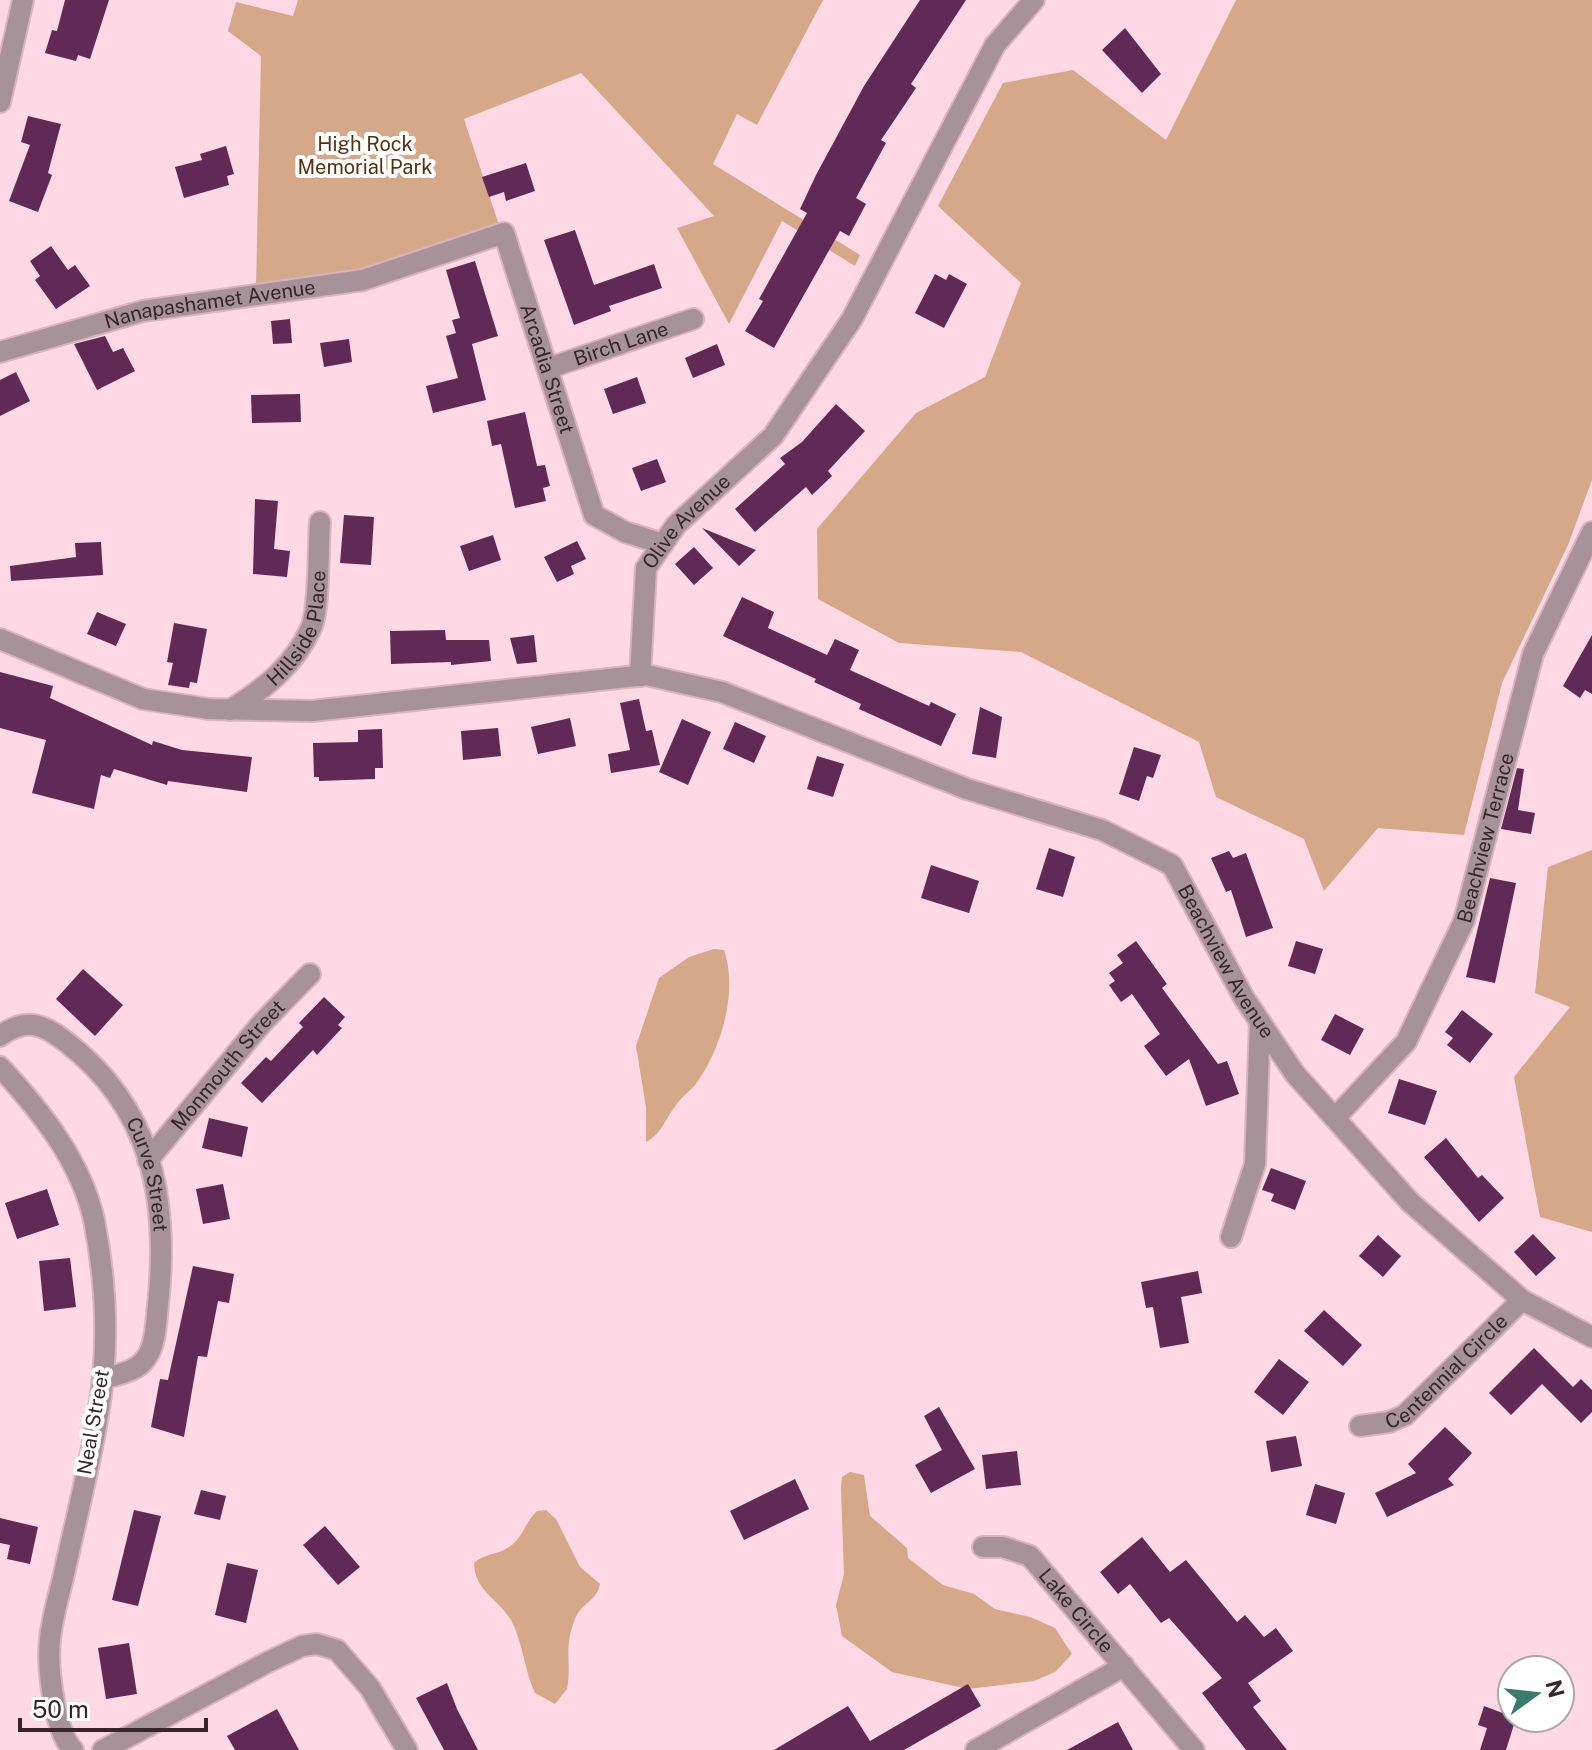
<svg xmlns="http://www.w3.org/2000/svg" width="1592" height="1750" viewBox="0 0 1592 1750" font-family="'Public Sans',sans-serif">
<rect width="100%" height="100%" fill="#ffd8e5"/>
<g fill="#d4a889">
<polygon points="298,0 823,0 757,125 737,114 713,164 860,255 855,266 782,221 729,324 677,228 714,216 581,73 464,119 499,225 355,271 256,287 261,56 228,31 236,2 293,16"/>
<polygon points="1236,0 1592,0 1592,480 1568,545 1502,683 1464,835 1378,828 1324,891 1304,839 1216,797 1199,742 1021,652 899,643 818,599 817,529 916,413 985,377 1021,283 938,206 1003,83 1073,70 1166,140"/>
<polygon points="1592,850 1592,1232 1540,1217 1514,1077 1570,1007 1535,993 1548,867"/>
<path d="M 714,949 L 724,950 C 738,991 722,1046 698,1081 C 692,1090 683,1095 677,1104 C 665,1118 663,1133 646,1142 L 646,1107 L 636,1046 L 659,978 L 689,957 Z"/>
<polygon points="850,1472 864,1475 870,1516 907,1548 908,1558 943,1585 974,1594 995,1609 1030,1617 1055,1628 1072,1654 1055,1672 1034,1681 968,1689 892,1672 842,1636 836,1605 844,1574 841,1489 842,1477"/>
<path d="M 546,1510 L 556,1519 L 580,1567 L 600,1584 C 597,1601 581,1603 575,1619 C 563,1648 572,1663 567,1689 L 555,1704 L 535,1693 C 524,1670 523,1642 511,1620 C 498,1598 475,1592 474,1563 C 485,1553 498,1555 509,1547 C 523,1538 525,1522 537,1511 Z"/>
</g>
<g fill="#612a56">
<polygon points="65,0 109,0 90,59 78,55 76,61 45,53 52,30 57,31"/>
<polygon points="920,0 966,0 911,84 916,88 881,140 886,143 856,198 866,204 849,236 840,231 774,348 745,331 763,301 759,299 807,213 800,209 816,175 864,86"/>
<polygon points="1125,28 1161,74 1142,93 1102,50"/>
<polygon points="28,116 61,124 48,173 52,175 38,212 9,201 30,145 21,142"/>
<polygon points="226,146 234,174 227,176 229,185 184,198 175,167 202,160 200,154"/>
<polygon points="526,163 535,191 506,201 504,192 489,197 482,177"/>
<polygon points="575,230 594,285 654,264 662,288 609,306 611,311 574,325 544,240"/>
<polygon points="51,246 68,270 75,265 90,286 56,309 35,280 40,276 30,261"/>
<polygon points="475,261 498,336 472,344 486,400 433,413 426,386 458,378 446,336 456,333 452,320 460,318 446,270"/>
<polygon points="935,274 946,280 949,274 967,284 944,328 915,313"/>
<polygon points="290,319 292,343 273,344 271,321"/>
<polygon points="105,336 113,352 123,348 135,371 97,390 74,344"/>
<polygon points="349,339 352,362 324,367 320,343"/>
<polygon points="717,344 725,365 693,378 685,358"/>
<polygon points="16,372 30,401 0,416 0,380"/>
<polygon points="637,377 646,403 613,414 604,389"/>
<polygon points="300,394 301,422 252,423 251,395"/>
<polygon points="836,404 865,431 828,471 832,476 812,495 806,487 755,532 735,509 785,464 780,458 802,442"/>
<polygon points="525,412 537,466 545,465 550,486 543,488 546,501 515,508 501,444 492,446 487,421"/>
<polygon points="657,459 666,482 641,491 632,468"/>
<polygon points="255,499 278,501 274,549 290,551 287,577 253,574"/>
<polygon points="344,515 374,517 371,565 340,563"/>
<polygon points="702,528 756,550 739,566"/>
<polygon points="493,535 501,560 469,571 460,546"/>
<polygon points="577,541 586,559 571,566 574,574 557,582 544,557"/>
<polygon points="101,542 103,575 11,581 10,566 76,557 75,543"/>
<polygon points="694,547 713,568 694,585 675,564"/>
<polygon points="742,597 774,612 768,628 827,655 835,639 859,650 850,670 929,706 931,702 956,714 941,746 859,709 861,704 814,682 816,679 723,636"/>
<polygon points="97,612 126,624 116,646 87,634"/>
<polygon points="174,623 207,629 197,683 190,682 189,688 168,685 173,663 167,662"/>
<polygon points="445,630 446,640 489,640 491,661 451,665 451,662 391,664 390,631"/>
<polygon points="534,635 537,662 517,664 510,638"/>
<polygon points="1592,635 1592,694 1585,690 1580,698 1563,686"/>
<polygon points="0,672 53,686 50,698 152,745 153,741 182,750 252,757 247,792 168,781 167,785 114,769 110,778 101,775 94,809 32,793 46,740 0,728"/>
<polygon points="639,699 646,731 652,730 660,765 611,773 608,754 630,750 620,703"/>
<polygon points="980,707 1002,717 996,758 972,754"/>
<polygon points="570,718 576,746 538,754 531,727"/>
<polygon points="682,719 711,732 688,785 659,772"/>
<polygon points="735,722 766,736 754,763 723,749"/>
<polygon points="498,728 501,756 463,760 461,731"/>
<polygon points="382,729 383,768 375,768 375,779 319,781 319,777 314,777 313,743 358,742 358,730"/>
<polygon points="1134,747 1161,755 1153,778 1147,776 1139,801 1119,794"/>
<polygon points="817,756 844,764 833,797 807,789"/>
<polygon points="1517,768 1524,769 1518,810 1535,813 1531,834 1501,829"/>
<polygon points="1049,848 1075,857 1063,897 1036,889"/>
<polygon points="1229,851 1233,858 1246,853 1273,928 1246,937 1231,890 1226,892 1211,858"/>
<polygon points="931,865 979,881 969,913 921,898"/>
<polygon points="1490,878 1516,883 1495,983 1466,977"/>
<polygon points="1136,941 1167,984 1162,988 1218,1064 1227,1061 1239,1094 1206,1106 1189,1059 1166,1076 1144,1046 1160,1034 1132,994 1121,1002 1109,985 1115,981 1109,973 1123,963 1117,955"/>
<polygon points="1296,941 1323,949 1315,974 1288,966"/>
<polygon points="83,969 123,1005 95,1036 56,999"/>
<polygon points="324,997 345,1017 338,1025 342,1028 317,1055 313,1050 262,1103 241,1083 266,1057 271,1061 303,1027 299,1023"/>
<polygon points="1462,1010 1493,1034 1470,1063 1447,1045 1453,1038 1445,1032"/>
<polygon points="1335,1014 1364,1029 1350,1055 1321,1040"/>
<polygon points="1399,1079 1437,1091 1425,1125 1388,1113"/>
<polygon points="209,1118 248,1127 242,1157 202,1148"/>
<polygon points="1446,1138 1478,1178 1482,1175 1504,1198 1479,1222 1424,1157"/>
<polygon points="1271,1168 1306,1181 1295,1210 1271,1201 1274,1194 1262,1190"/>
<polygon points="223,1184 230,1219 203,1224 196,1189"/>
<polygon points="47,1189 59,1225 17,1239 5,1203"/>
<polygon points="1533,1234 1556,1258 1536,1276 1514,1252"/>
<polygon points="1378,1235 1401,1256 1383,1277 1359,1256"/>
<polygon points="70,1258 76,1307 44,1311 39,1261"/>
<polygon points="193,1266 234,1274 229,1303 218,1301 207,1357 198,1356 184,1437 151,1427 160,1379 168,1380"/>
<polygon points="1198,1271 1202,1293 1181,1297 1189,1343 1160,1348 1153,1307 1146,1308 1141,1282"/>
<polygon points="1324,1310 1362,1345 1343,1366 1304,1331"/>
<polygon points="1534,1348 1573,1387 1581,1379 1592,1390 1592,1412 1581,1423 1542,1384 1511,1415 1489,1393"/>
<polygon points="1279,1359 1309,1382 1283,1415 1254,1392"/>
<polygon points="939,1407 975,1469 931,1493 915,1465 942,1450 924,1416"/>
<polygon points="1445,1427 1472,1453 1448,1479 1454,1485 1387,1517 1375,1493 1416,1473 1408,1464"/>
<polygon points="1296,1436 1302,1466 1271,1472 1266,1441"/>
<polygon points="1017,1451 1021,1485 986,1489 982,1455"/>
<polygon points="795,1479 809,1509 744,1540 730,1511"/>
<polygon points="1315,1484 1345,1493 1336,1524 1306,1515"/>
<polygon points="201,1490 226,1496 220,1520 194,1514"/>
<polygon points="134,1510 161,1516 138,1606 112,1600"/>
<polygon points="0,1518 38,1527 30,1564 7,1559 10,1545 0,1543"/>
<polygon points="325,1526 360,1567 338,1585 303,1545"/>
<polygon points="1142,1537 1170,1572 1186,1560 1237,1622 1245,1615 1264,1637 1276,1628 1293,1651 1248,1683 1261,1701 1253,1707 1287,1750 1246,1750 1202,1693 1222,1678 1169,1618 1161,1623 1130,1584 1118,1594 1100,1572"/>
<polygon points="227,1563 258,1570 246,1623 215,1615"/>
<polygon points="129,1643 137,1694 106,1699 98,1648"/>
<polygon points="447,1683 457,1709 478,1750 444,1750 416,1698"/>
<polygon points="968,1684 981,1706 904,1750 774,1750 848,1706 870,1741"/>
<polygon points="1484,1706 1516,1718 1506,1750 1480,1750 1487,1728 1478,1725"/>
<polygon points="277,1709 299,1750 235,1750 227,1736"/>
<polygon points="1118,1722 1133,1750 1067,1750"/>
</g>
<g fill="none" stroke-linecap="round" stroke-linejoin="round">
<g stroke="#d7b4c0" stroke-width="24">
<g id="minor">
<polyline points="0,102 23,0"/>
<path id="s1" d="M 0,352 L 143,311 L 363,280 L 504,233 L 594,515 L 625,532 L 663,544"/>
<path id="s2" d="M 549,368 L 693,319"/>
<path id="s3" d="M 640,676 L 646,568 L 676,525 L 773,436 L 852,319 L 995,45 L 1034,0"/>
<path id="s4" d="M 230,710 C 264,689 294,666 311,628 C 320,609 318,546 320,522"/>
<path id="s5" d="M 0,1036 C 25,1018 42,1023 65,1041 C 153,1108 169,1200 158,1305 C 156,1321 156,1345 146,1358 C 137,1372 118,1374 103,1379"/>
<path d="M 0,1067 C 40,1110 81,1161 94,1220 C 104,1271 108,1326 103,1377 C 97,1438 77,1514 64,1574 C 59,1595 52,1618 50,1639 C 47,1667 54,1730 73,1750"/>
<path id="s6" d="M 1335,1118 L 1406,1042 L 1464,921 L 1533,654 L 1592,532"/>
<path id="s7" d="M 148,1160 L 262,1023 L 310,974"/>
<polyline points="1231,1237 1255,1164 1260,1022"/>
<path id="s8" d="M 1360,1426 L 1389,1422 L 1405,1415 L 1522,1300"/>
<path id="s9" d="M 983,1547 L 1003,1547 L 1030,1556 L 1194,1750"/>
<polyline points="103,1750 268,1662 302,1646 317,1644 337,1650 370,1688 407,1750"/>
<polyline points="976,1750 1124,1666"/>
</g>
</g>
<g stroke="#d7b4c0" stroke-width="24">
<g id="tertiary">
<path id="s10" d="M 0,639 L 143,699 L 209,709 L 312,711 L 646,675 L 722,692 L 967,789 L 1102,830 L 1172,865 L 1244,998 L 1295,1074 L 1410,1202 L 1522,1300 L 1592,1337"/>
</g>
</g>
<use href="#minor" stroke="#a79299" stroke-width="20"/>
<use href="#tertiary" stroke="#a79299" stroke-width="20"/>
</g>
<g text-anchor="middle" stroke-width="8" stroke-linejoin="round" paint-order="stroke">
<g font-size="20" fill="#5a2f0b" stroke="#fff">
<text x="365" y="151">High Rock<tspan x="365" dy="23">Memorial Park</tspan></text>
</g>
<g font-size="20" fill="#37252b" stroke="#fff">
<text dy="7" stroke="none"><textPath href="#s1" startOffset="216">Nanapashamet Avenue</textPath></text>
<text dy="7" stroke="none"><textPath href="#s2" startOffset="76">Birch Lane</textPath></text>
<text dy="7" stroke="none"><textPath href="#s1" startOffset="662">Arcadia Street</textPath></text>
<text dy="7" stroke="none"><textPath href="#s3" startOffset="170">Olive Avenue</textPath></text>
<text dy="7" stroke="none"><textPath href="#s4" startOffset="112">Hillside Place</textPath></text>
<text dy="7" stroke="none"><textPath href="#s6" startOffset="324">Beachview Terrace</textPath></text>
<text dy="7" stroke="none"><textPath href="#s10" startOffset="1332">Beachview Avenue</textPath></text>
<text dy="7" stroke="none"><textPath href="#s7" startOffset="124">Monmouth Street</textPath></text>
<text dy="7" stroke="none"><textPath href="#s5" startOffset="234">Curve Street</textPath></text>
<text dy="7" stroke="none"><textPath href="#s8" startOffset="106">Centennial Circle</textPath></text>
<text transform="translate(93 1422) rotate(-80)" y="7">Neal Street</text>
<text dy="7" stroke="none"><textPath href="#s9" startOffset="120">Lake Circle</textPath></text>
</g>
</g>
<g transform="translate(1536 1694) rotate(75)"><circle r="38" fill="#ffffff" stroke="#afa8aa" stroke-width="2"/>
<path d="M0-6L14 30L0 20L-14 30Z" fill="#3a7c6c"/>
<text y="-12" font-size="22" font-weight="bold" text-anchor="middle" fill="#37252b">N</text>
</g>
<path d="M20 1718v12h186v-12" fill="none" stroke="#37252b" stroke-width="4"/>
<text x="32" y="1718" font-size="24" fill="#37252b" stroke="#ffffff" stroke-width="6" paint-order="stroke">50 m</text>
</svg>
